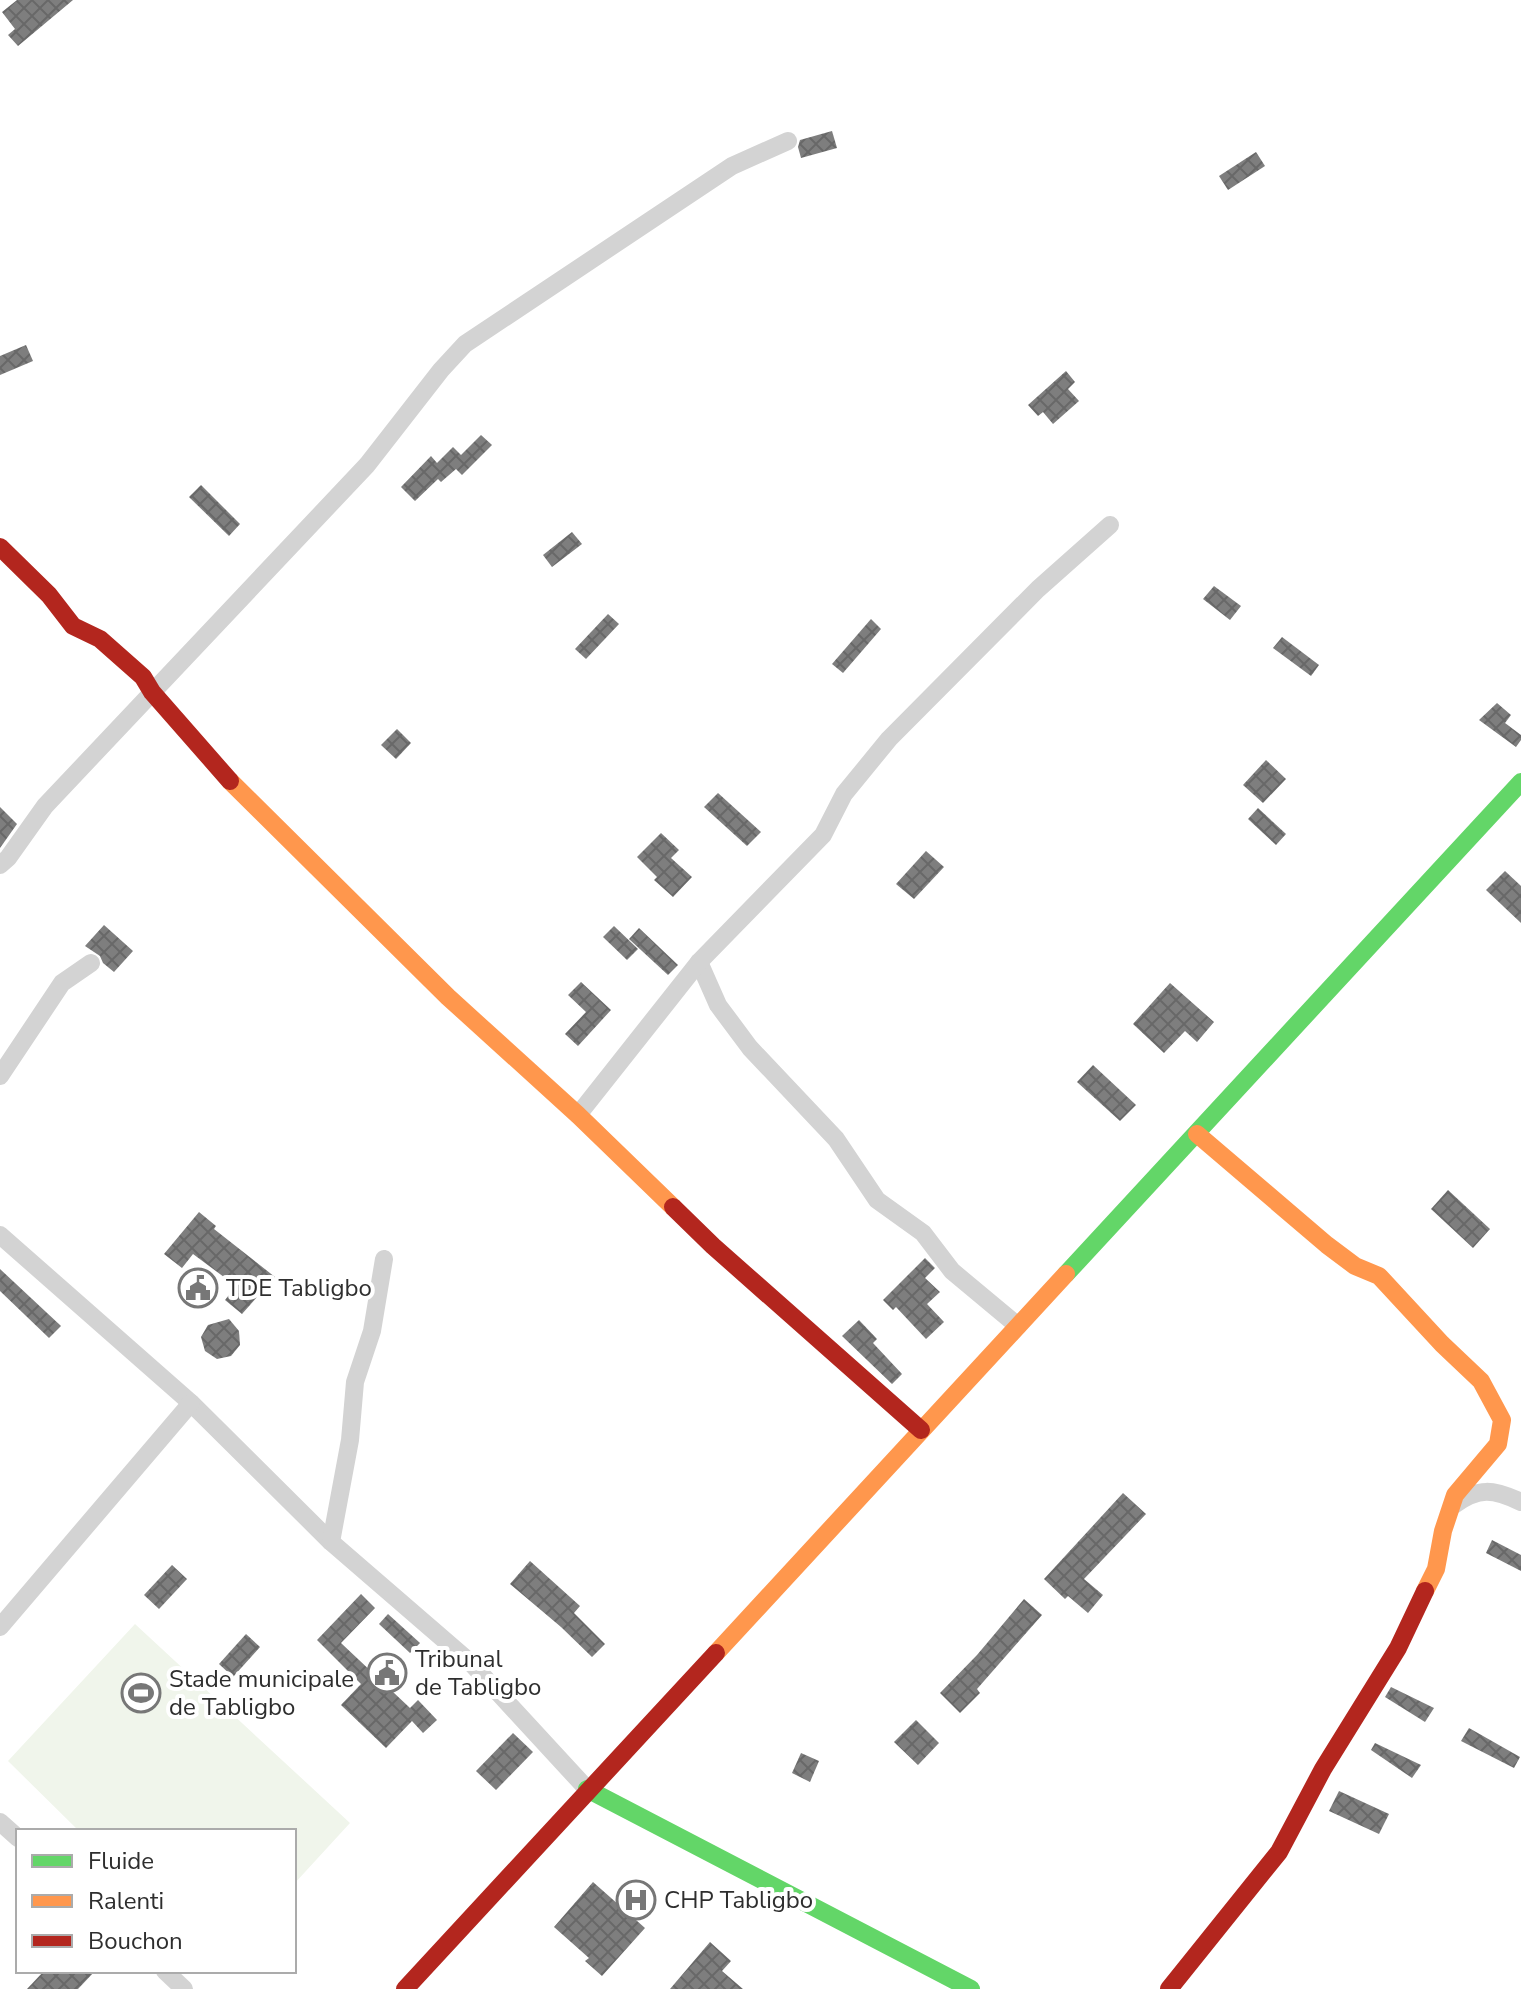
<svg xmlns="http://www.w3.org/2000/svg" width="1521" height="1989" viewBox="0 0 1521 1989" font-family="'Nunito Sans',sans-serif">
<defs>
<pattern id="building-cross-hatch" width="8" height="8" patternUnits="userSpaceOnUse" patternTransform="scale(2)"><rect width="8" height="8" fill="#7e7e7e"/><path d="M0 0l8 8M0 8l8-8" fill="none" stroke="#686868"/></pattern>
</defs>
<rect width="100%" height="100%" fill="#fff"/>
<polygon fill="#f0f5eb" points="135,1624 350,1823 294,1884 294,1831 79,1831 8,1761"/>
<g fill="url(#building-cross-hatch)">
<polygon points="17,0 73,0 18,46 8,35 15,29 2,12"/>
<polygon points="832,131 837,148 801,158 798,147 800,140"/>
<polygon points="1256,152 1265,166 1228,190 1219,176"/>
<polygon points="26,345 33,361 0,375 0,356"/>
<polygon points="1066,371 1075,382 1068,389 1079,401 1053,424 1043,412 1038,416 1028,405"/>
<polygon points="481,435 492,445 462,475 456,469 441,482 438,479 415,501 401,487 431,456 437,463 453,447 461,455"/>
<polygon points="201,485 240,524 229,536 189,497"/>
<polygon points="572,532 582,544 552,567 543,555"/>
<polygon points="1214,586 1241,606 1230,620 1203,599"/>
<polygon points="608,614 619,624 586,659 575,649"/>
<polygon points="871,619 881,629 843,673 832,664"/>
<polygon points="1282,637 1319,665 1311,676 1273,648"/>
<polygon points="1497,703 1511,715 1505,723 1521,735 1521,740 1516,747 1479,720"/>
<polygon points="397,729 411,743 396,759 381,745"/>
<polygon points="1266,760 1286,779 1263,803 1243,785"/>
<polygon points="718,793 761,832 747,846 704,807"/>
<polygon points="0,807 17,824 0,848"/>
<polygon points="1258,808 1286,834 1276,845 1248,819"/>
<polygon points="661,833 679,850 671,858 692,877 673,897 654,880 657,877 637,857"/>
<polygon points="926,851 944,867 914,899 896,884"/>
<polygon points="1505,871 1521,886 1521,923 1486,890"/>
<polygon points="104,925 133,951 114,972 103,963 100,956 85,946"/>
<polygon points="614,926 638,949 627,960 603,937"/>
<polygon points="639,928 678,965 668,975 629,939"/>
<polygon points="581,982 611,1010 578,1046 565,1034 586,1012 568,995"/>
<polygon points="1170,983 1214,1022 1197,1042 1185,1031 1164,1053 1133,1024"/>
<polygon points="1093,1065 1136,1105 1120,1121 1077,1082"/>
<polygon points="1448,1190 1490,1229 1473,1248 1431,1209"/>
<polygon points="199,1212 216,1226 214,1229 275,1277 242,1314 225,1300 236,1286 193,1254 182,1268 164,1254"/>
<polygon points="925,1258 935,1268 925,1278 940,1292 927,1304 944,1322 926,1339 896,1307 893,1310 883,1300"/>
<polygon points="0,1269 61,1326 49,1338 0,1291"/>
<polygon points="229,1319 239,1331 240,1345 231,1356 217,1359 205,1351 201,1337 208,1325"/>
<polygon points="859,1320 877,1339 873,1343 902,1374 892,1384 842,1336"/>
<polygon points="1123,1493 1146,1514 1084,1579 1103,1595 1088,1613 1068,1596 1065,1599 1044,1579"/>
<polygon points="1492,1540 1521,1555 1521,1571 1486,1553"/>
<polygon points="530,1561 580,1606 574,1613 605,1644 592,1657 561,1627 510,1584"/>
<polygon points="172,1565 187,1579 159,1609 144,1595"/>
<polygon points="361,1594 375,1608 341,1643 410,1708 418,1700 437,1720 423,1733 412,1721 386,1748 341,1705 361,1684 317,1640"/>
<polygon points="1024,1599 1042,1615 977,1689 980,1693 960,1713 940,1693 977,1655"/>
<polygon points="388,1614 420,1643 410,1653 379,1624"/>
<polygon points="246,1634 260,1647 233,1677 219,1664"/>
<polygon points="1391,1687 1434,1708 1425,1722 1385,1697"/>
<polygon points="916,1720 939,1743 918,1765 894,1742"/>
<polygon points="1469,1728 1520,1757 1514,1768 1461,1741"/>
<polygon points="513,1733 533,1752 496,1790 476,1771"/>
<polygon points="1375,1743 1421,1765 1412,1778 1371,1750"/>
<polygon points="801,1753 819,1761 810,1782 792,1773"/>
<polygon points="1339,1791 1389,1814 1379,1834 1329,1811"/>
<polygon points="593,1882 645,1928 602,1976 585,1961 589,1958 554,1927"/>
<polygon points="710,1942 731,1961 722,1971 743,1989 670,1989"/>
<polygon points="44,1971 95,1971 78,1989 27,1989"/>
</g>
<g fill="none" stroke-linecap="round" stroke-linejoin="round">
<g stroke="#d3d3d3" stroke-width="18">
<polyline points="0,865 8,858 45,806 367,465 441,370 465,344 732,166 788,141"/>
<polyline points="699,962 718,1005 750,1048 836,1139 877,1200 923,1233 952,1271 1018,1326"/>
<polyline points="0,1076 62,983 91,963"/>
<polyline points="578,1115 699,962 823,835 844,794 889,739 1038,589 1110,525"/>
<polyline points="0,1235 191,1403 331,1542 471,1663 587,1789"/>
<path d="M 1454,1505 C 1479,1487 1493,1489 1521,1502"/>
<polyline points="331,1542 350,1440 355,1382 372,1331 384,1259"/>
<polyline points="0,1627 191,1403"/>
<polyline points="0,1822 18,1838"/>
<polyline points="165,1971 184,1989"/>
</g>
<g stroke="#63d668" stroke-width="18">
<polyline points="1066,1274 1521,782"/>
<polyline points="587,1789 971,1989"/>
</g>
<g stroke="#ff974d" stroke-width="18">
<polyline points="230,781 448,997 578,1115 673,1207"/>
<polyline points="1197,1134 1327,1245 1355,1266 1379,1276 1442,1344 1481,1381 1502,1420 1498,1444 1455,1495 1443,1531 1436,1569 1425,1591"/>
<polyline points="716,1653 1066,1274"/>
</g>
<g stroke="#b3261e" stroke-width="18">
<polyline points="0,547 49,595 73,626 100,639 143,677 152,692 230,781"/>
<polyline points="673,1207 713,1246 921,1430"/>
<polyline points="405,1989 716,1653"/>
<polyline points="1169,1989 1279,1852 1323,1769 1398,1648 1425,1591"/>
</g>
</g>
<defs>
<g id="civic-ring" transform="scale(2)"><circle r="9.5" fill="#fff" stroke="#777" stroke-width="1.5"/><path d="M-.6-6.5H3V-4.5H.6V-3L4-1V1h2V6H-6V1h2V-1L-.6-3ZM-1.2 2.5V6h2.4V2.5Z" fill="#777"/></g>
<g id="stadium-ring" transform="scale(2)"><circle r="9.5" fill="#fff" stroke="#777" stroke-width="1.5"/><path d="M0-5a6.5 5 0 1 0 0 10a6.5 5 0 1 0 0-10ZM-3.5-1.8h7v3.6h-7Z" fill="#777"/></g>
<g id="hospital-ring" transform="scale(2)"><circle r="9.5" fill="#fff" stroke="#777" stroke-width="1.5"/><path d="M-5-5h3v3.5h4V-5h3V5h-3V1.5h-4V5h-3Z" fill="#777"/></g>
</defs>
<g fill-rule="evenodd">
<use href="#civic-ring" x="198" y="1288"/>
<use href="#civic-ring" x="387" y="1673"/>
<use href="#stadium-ring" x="141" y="1693"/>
<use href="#hospital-ring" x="636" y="1900"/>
</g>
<g text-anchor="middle" stroke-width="8" stroke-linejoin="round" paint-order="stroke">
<g font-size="24" fill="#2e2e2e" stroke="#fff" text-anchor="start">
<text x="226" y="1296">TDE Tabligbo</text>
<text x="415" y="1667">Tribunal<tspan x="415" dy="28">de Tabligbo</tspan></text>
<text x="169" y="1687">Stade municipale<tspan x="169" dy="28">de Tabligbo</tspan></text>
<text x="664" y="1908">CHP Tabligbo</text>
</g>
</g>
<rect x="16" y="1829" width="280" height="144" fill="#ffffff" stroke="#ababab" stroke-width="2"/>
<rect x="32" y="1855" width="40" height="12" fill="#63d668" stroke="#ababab" stroke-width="2"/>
<text x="88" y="1869" font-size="24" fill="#2e2e2e">Fluide</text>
<rect x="32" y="1895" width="40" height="12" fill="#ff974d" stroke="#ababab" stroke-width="2"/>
<text x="88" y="1909" font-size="24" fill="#2e2e2e">Ralenti</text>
<rect x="32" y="1935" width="40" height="12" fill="#b3261e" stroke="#ababab" stroke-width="2"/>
<text x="88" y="1949" font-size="24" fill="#2e2e2e">Bouchon</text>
</svg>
